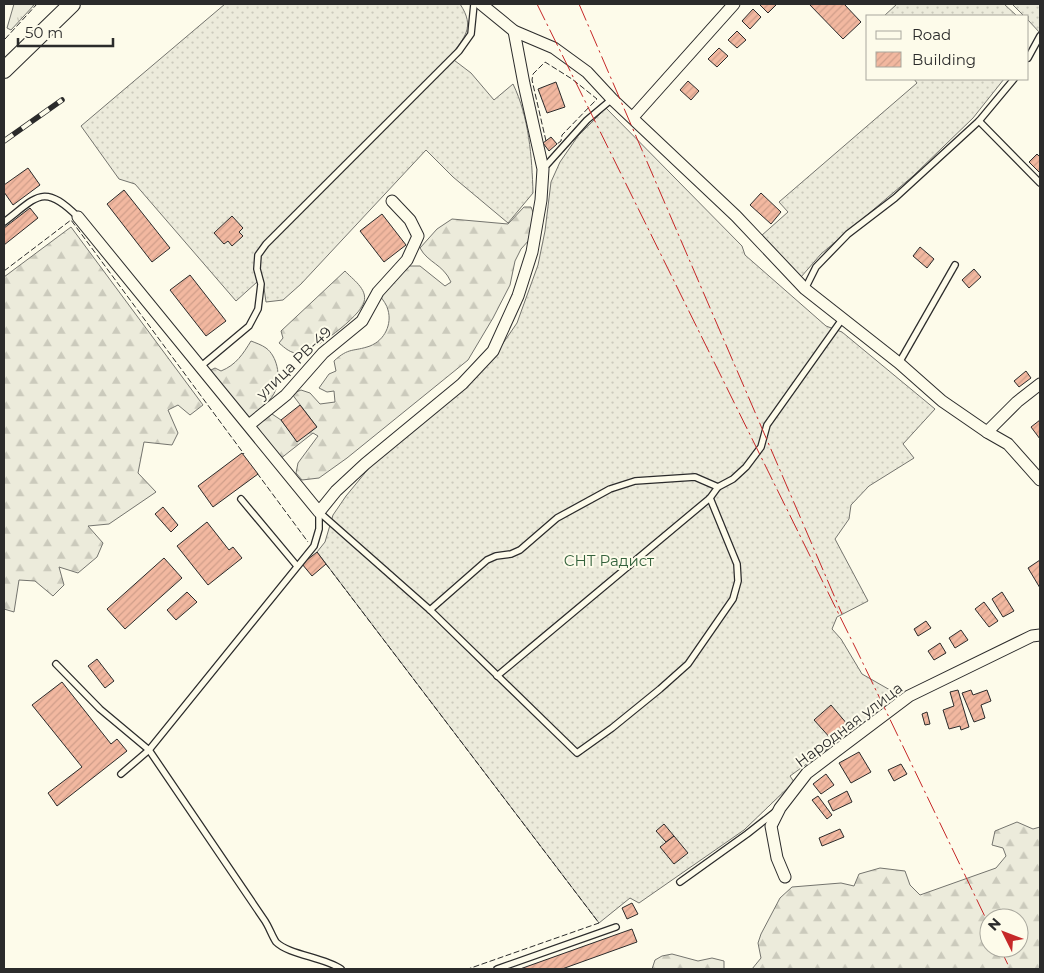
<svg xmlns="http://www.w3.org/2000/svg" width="1044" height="973" viewBox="0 0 1044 973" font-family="Montserrat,sans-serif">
<defs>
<pattern id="grass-tufts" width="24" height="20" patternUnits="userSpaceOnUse" patternTransform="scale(1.25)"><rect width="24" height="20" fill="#ecebdb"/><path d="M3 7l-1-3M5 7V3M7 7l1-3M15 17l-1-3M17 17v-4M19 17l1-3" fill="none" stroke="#cbcabc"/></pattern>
<pattern id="forest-firs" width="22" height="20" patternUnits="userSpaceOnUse" patternTransform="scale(1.25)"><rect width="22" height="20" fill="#ecebdb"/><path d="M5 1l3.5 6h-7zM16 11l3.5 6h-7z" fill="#cbcabc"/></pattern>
<pattern id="garden-dots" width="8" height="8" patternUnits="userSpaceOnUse" patternTransform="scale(1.25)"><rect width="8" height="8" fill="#ecebdb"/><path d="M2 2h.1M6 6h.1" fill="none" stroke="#cbcabc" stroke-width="1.8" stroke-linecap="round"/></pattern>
<pattern id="building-hatch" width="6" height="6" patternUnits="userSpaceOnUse" patternTransform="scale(1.25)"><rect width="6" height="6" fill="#f2b8a0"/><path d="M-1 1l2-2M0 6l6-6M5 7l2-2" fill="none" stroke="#d09e8a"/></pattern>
</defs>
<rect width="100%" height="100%" fill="#fdfbea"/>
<polygon fill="url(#grass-tufts)" stroke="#74746e" points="14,4 35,4 11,30 7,28"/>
<g fill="url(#forest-firs)" stroke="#74746e" fill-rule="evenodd">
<path d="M 524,207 L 531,207 L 534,215 L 530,239 L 521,249 L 515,261 L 510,285 L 493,318 L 468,360 L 347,458 L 319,478 L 302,480 L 296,473 L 298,463 L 318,436 L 313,433 L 280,459 L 254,427 L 272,414 L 281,420 L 297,441 L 316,426 L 292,394 L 301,390 L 310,393 L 320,404 L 335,402 L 334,391 L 327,392 L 319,388 L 329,374 L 336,371 L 334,361 C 349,347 353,352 370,346 C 385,340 392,324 388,310 C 387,305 383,300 380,296 L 408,266 L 420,266 L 445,286 L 451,282 C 443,264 428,263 420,248 L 437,229 L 452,219 L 508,224 Z"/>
<polygon points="71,227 203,405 190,415 178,405 168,410 178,433 172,445 144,442 138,473 156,492 109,524 88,526 103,543 97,557 78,573 59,567 64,585 53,596 35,581 19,580 14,612 4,609 4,277"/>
<path d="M 345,271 C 352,279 368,289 364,302 C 361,316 313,352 299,353 C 291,354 285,348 279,343 L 283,338 L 281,331 Z"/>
<path d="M 251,341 C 256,343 262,345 266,348 C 277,356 281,376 276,389 C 272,401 259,410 249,418 L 209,371 L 215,368 L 221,371 C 236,365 243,354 251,341 Z"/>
<path d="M 1017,822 L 1033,829 L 1040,827 L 1040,969 L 752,969 L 761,958 L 758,943 L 761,934 L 780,898 L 792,887 L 841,883 L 854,886 L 859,874 L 880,868 L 905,871 L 910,885 L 920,895 L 996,868 L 1006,856 L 1003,848 L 992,845 L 995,831 ZM 989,918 L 1019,918 L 1019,948 L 989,948 Z"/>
<polygon points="672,954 698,961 712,958 724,961 724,969 652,969 655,960 662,956"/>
</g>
<g fill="url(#garden-dots)" stroke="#74746e">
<path d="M 225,4 L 460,4 C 476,28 464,37 450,57 L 471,73 L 494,100 L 513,84 C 529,117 532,157 533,193 L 508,223 L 453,177 L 426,150 L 301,284 L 283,300 L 266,302 L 263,281 L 257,282 L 236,301 L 135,184 L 119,179 L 81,126 Z"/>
<polygon points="897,4 1004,4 1017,16 884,16"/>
<polygon points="1012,4 1040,4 1040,33 1028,20 1028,16 1024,16"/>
<polygon points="914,79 1004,79 973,118 913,176 821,254 801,277 761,236 788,212 779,202 917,83"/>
<polygon points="606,108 742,246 745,255 826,326 842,332 935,409 903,444 914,458 869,486 851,505 849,519 835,539 868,601 837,617 832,629 841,639 862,674 890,690 895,700 790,776 794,782 744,830 639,903 630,898 599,923 317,552 325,542 333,515 346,496 369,468 497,352 517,323 538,265 545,231 551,182 560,162 578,136"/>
</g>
<g fill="url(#building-hatch)" stroke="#2b2b2b">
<polygon points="759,4 777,4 768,13"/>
<polygon points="809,4 844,4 861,22 843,39"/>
<polygon points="753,9 761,17 750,29 742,21"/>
<polygon points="737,31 746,40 737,48 728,40"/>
<polygon points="719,48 728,56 717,67 708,59"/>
<polygon points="688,81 699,91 691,100 680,90"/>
<polygon points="556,82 565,107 547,113 538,89"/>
<polygon points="551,137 557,144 549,151 543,143"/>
<polygon points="1037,154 1040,157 1040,173 1029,162"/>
<polygon points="28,168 40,185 13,205 4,192 4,185"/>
<polygon points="124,190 170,248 152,262 107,204"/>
<polygon points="761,193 781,212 771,224 750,205"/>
<polygon points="30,208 38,218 4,245 4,228"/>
<polygon points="382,214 406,245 384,262 360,231"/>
<polygon points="232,216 243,228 239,232 243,236 232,246 228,241 224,244 214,233"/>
<polygon points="920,247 934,259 927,268 913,256"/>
<polygon points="974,269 981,277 969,288 962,280"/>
<polygon points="190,275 226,321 206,336 170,290"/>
<polygon points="1026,371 1031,378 1019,387 1014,381"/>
<polygon points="300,405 317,427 297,442 281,420"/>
<polygon points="1040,420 1040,439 1031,427"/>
<polygon points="242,453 258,474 213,507 198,486"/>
<polygon points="163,507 178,525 171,532 155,514"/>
<polygon points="207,522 229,550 233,547 242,558 208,585 177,546"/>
<polygon points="317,552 326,564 312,576 302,564"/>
<polygon points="164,558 182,578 125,629 107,609"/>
<polygon points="1040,560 1040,588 1028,568"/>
<polygon points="187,592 197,602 176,620 167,610"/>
<polygon points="1002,592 1014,611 1003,617 992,599"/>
<polygon points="984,602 998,621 989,627 975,609"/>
<polygon points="926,621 931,628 918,636 914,629"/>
<polygon points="961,630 968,640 955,648 949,638"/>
<polygon points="940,643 946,653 934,660 928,651"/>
<polygon points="97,659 114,681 105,688 88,666"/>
<polygon points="62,682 111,744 117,739 127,751 57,806 48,793 82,767 32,705"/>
<polygon points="958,690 969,727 961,730 960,726 949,729 943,710 954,706 950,692"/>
<polygon points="971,690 973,695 987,690 991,701 981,705 985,718 974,722 962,693"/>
<polygon points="831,705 848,725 832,740 814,720"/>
<polygon points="927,712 930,724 925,725 922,714"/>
<polygon points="859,752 871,772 851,783 839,763"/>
<polygon points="901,764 907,774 894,781 888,770"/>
<polygon points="826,774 834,785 821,794 813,784"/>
<polygon points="847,791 852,802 833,811 828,801"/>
<polygon points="818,796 832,815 827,819 812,800"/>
<polygon points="664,824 674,836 666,842 656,831"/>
<polygon points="840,829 844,837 822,846 819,838"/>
<polygon points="674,836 688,853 674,864 660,847"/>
<polygon points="632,903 638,914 627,919 622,908"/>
<polygon points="632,929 637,942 562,969 520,969"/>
</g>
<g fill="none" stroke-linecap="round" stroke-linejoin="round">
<g stroke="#2b2b2b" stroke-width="8">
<g id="lane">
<polyline points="1028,58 1040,36"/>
<polyline points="979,121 1040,183"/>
<polyline points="543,169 587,120 612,99"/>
<path d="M 4,222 C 37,197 43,182 78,217"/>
<polyline points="805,289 816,267 848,234 895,198 979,121 1014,79"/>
<polyline points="899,363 955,265"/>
<polyline points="200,367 249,326 258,309 261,284 257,269 258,255 266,244 459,51 471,34 474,4"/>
<polyline points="241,499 297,566"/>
<polyline points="319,512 430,610 577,753 612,728 660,689 688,664 733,599 738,581 737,564 710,498"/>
<polyline points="430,610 487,560 496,556 511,554 520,550 557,518 610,489 635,481 695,477 718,487"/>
<path d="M 56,664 L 100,709 L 149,750 L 265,921 C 269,927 272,936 276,942 C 289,955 324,957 341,969"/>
<polyline points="497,676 710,498 718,487 733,479 746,467 761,447 767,425 843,318"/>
<polyline points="121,774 149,750 314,546 319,529 319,512"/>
<polyline points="680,882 747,834 775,812"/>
<polyline points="497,969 616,927"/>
</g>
</g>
<g stroke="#2b2b2b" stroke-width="13">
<g id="street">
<polyline points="481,4 514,31 554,48 587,72 612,99 736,216 805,289 899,363 942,401 987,432 1008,444 1040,480"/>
<polyline points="633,117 734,4"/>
<polyline points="78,217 319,512 336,491 365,464 462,384 493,351 518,296 532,252 541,200 543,169 524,84 514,31"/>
<polyline points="249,425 286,395 323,353 362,321 378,292 407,260 418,236 410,220 392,201"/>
<polyline points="987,432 1017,402 1040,384"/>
<polyline points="785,877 777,858 771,826 780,808 807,773 909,696 1032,636 1040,635"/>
</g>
</g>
<g stroke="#2b2b2b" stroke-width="18">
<polyline id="secondary" points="4,70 72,4"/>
</g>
<use href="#lane" stroke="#fdfbea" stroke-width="5.5"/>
<use href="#street" stroke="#fdfbea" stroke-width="11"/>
<use href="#secondary" stroke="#fdfbea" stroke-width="16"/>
<g stroke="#2b2b2b" stroke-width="5.5">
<polyline id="rail" points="4,141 62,100"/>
</g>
<use href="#rail" stroke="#fdfbea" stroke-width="4" stroke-dasharray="11" stroke-linecap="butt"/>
<g stroke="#2b2b2b" stroke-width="1" stroke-dasharray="6 2.5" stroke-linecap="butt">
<polyline points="5,39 37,4"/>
<polyline points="546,141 532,80 533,74 545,62 572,79 597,99 562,135 561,141 557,144"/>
<polyline points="4,271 71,220 244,454"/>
<polyline points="257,473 308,542"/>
<polyline points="326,564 599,923 468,969"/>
</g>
<g stroke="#c62828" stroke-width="1" stroke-dasharray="18 4 2.5 4" stroke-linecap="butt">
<polyline points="537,4 859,655 989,925"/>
<polyline points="579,4 842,614"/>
<polyline points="1000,948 1010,969"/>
</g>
</g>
<g text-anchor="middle" stroke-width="4" stroke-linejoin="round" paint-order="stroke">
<g font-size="15" fill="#2b2b2b" stroke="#fdfbea">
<text transform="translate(294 363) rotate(-44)" y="5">улица РВ-49</text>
<text transform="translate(849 725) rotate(-37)" y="5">Народная улица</text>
</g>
<g font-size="15" fill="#34623c" stroke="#fdfbea">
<text x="609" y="566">СНТ Радист</text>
</g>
</g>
<rect width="1044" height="973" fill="none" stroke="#2b2b2b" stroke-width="10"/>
<rect x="866" y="15" width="162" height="65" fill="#fdfbea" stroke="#a9a89e"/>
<rect x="876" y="31" width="25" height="8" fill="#fdfbea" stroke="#a9a89e"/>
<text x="912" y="40" font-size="15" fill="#2b2b2b">Road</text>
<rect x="876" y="52" width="25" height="15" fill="url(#building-hatch)" stroke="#a9a89e"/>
<text x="912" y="65" font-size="15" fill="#2b2b2b">Building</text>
<g transform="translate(1004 933) rotate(312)"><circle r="24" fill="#fdfbea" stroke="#a9a89e"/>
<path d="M0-4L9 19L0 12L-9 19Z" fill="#c62828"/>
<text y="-8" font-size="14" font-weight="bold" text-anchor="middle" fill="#2b2b2b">N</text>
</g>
<path d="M18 38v8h95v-8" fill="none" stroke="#2b2b2b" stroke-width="2.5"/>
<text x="25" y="38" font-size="15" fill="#2b2b2b" stroke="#fdfbea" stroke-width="4" paint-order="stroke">50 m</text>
</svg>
